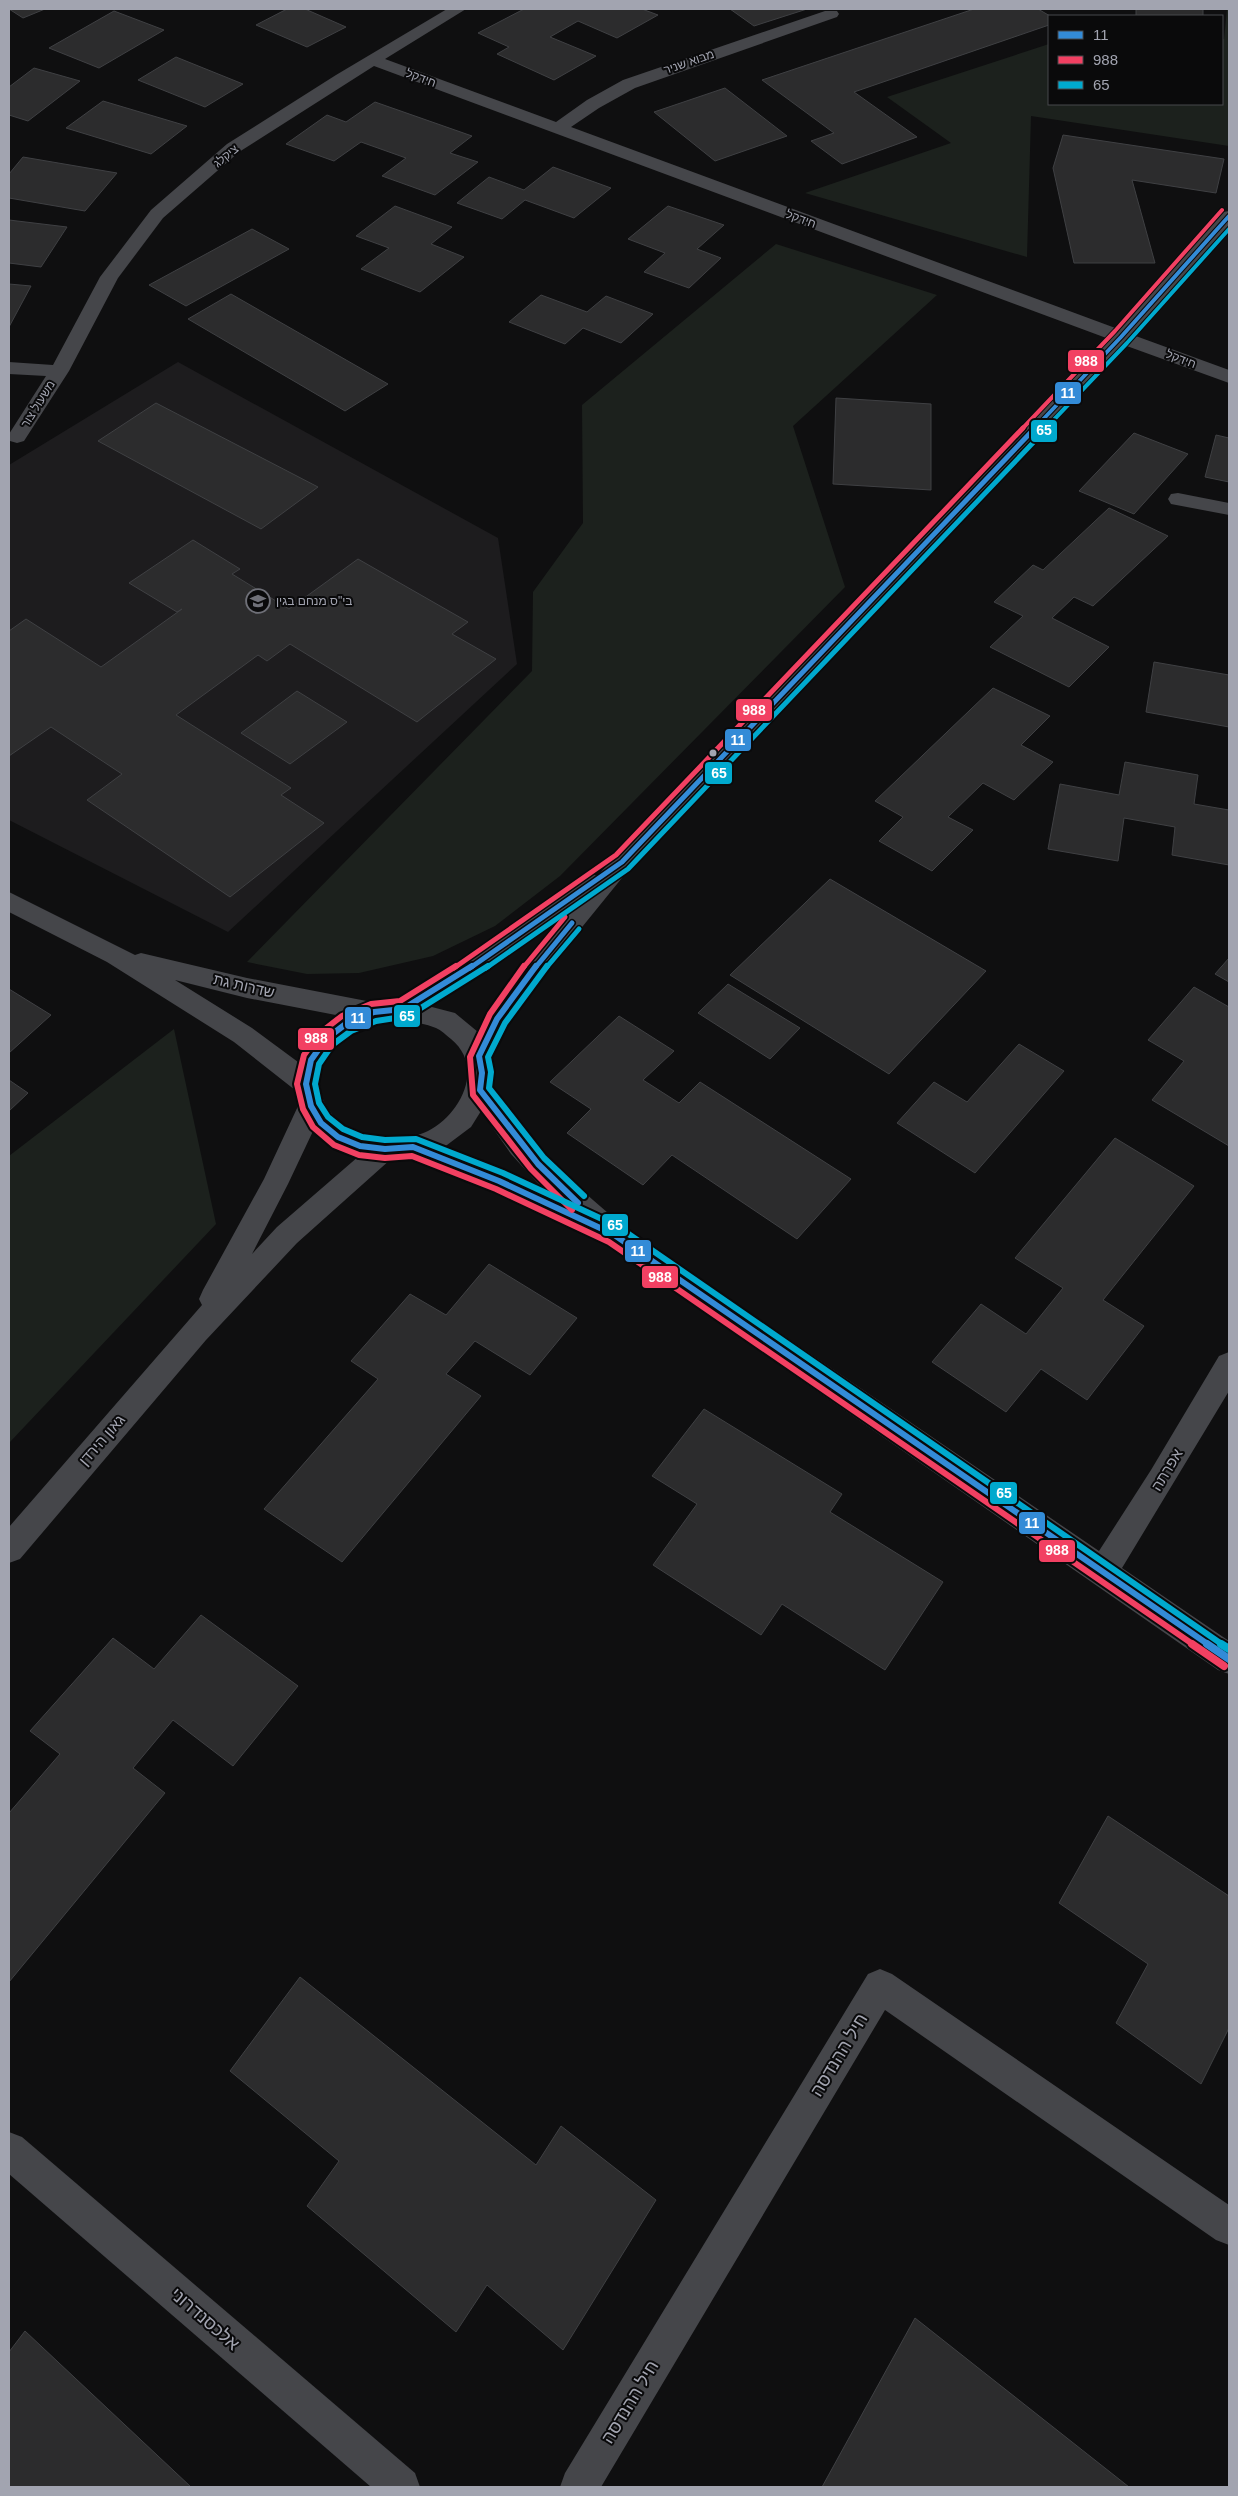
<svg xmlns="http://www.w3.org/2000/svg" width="1238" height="2496" viewBox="0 0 1238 2496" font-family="Helvetica,Heebo,sans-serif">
<rect width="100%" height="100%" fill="#0f0f10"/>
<polygon fill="#1d1c1e" points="178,362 498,538 517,664 228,932 9,820 9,465"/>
<g fill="#1c211d">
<polygon points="1227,9 1229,9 1229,146 1031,116 1027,257 805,193 951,143 887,97 1049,44 1049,104 1222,104 1222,39 1224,39"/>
<polygon points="776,244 937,295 793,426 845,587 560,876 495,926 433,956 359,973 307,974 247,962 532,671 533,592 583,523 582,405"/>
<polygon points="174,1029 216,1224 9,1443 9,1156"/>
</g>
<g fill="#2c2c2d" stroke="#3f4043">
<polygon points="9,9 45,9 23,18"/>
<polygon points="287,9 305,9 346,27 307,47 256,25"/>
<polygon points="524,9 642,9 658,15 617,38 578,21 550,37 596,56 554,80 497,54 509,47 478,33"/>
<polygon points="730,9 807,9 754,26"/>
<polygon points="974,9 1038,9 1050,16 1049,25 854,92 917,137 842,164 811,141 834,133 762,80"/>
<rect x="1136" y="9" width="67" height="7"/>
<polygon points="114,11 164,30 99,68 49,48"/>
<polygon points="176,57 243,84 205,107 138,80"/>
<polygon points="34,68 80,81 28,121 9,115 9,87"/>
<polygon points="725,88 787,136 715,161 654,112"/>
<polygon points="103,101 187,126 151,154 66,128"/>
<polygon points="375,102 472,136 450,153 478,162 435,195 382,176 406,158 361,142 334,161 286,144 327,115 346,122"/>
<polygon points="1063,135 1224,159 1216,193 1132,180 1155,263 1074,263 1053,168"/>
<polygon points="23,157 117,173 85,211 9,198 9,174"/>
<polygon points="553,167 611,188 574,218 525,200 502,219 457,203 489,177 524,190"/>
<polygon points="395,206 452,227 431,244 464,257 420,292 361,269 389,248 356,236"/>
<polygon points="668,206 724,225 697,249 721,258 689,288 644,272 665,253 628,239"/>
<polygon points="9,220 67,227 41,267 9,263"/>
<polygon points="252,229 289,249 186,306 149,285"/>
<polygon points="9,284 31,286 9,327"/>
<polygon points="231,294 388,384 345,411 188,319"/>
<polygon points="541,295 587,312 606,296 653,314 621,343 583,328 565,344 509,322"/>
<polygon points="836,398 931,404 931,490 833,484"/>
<polygon points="156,403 318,487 261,529 98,441"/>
<polygon points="1134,433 1188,454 1134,514 1079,491"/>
<polygon points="1216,435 1229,438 1229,482 1205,477"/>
<polygon points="1109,508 1168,536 1093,606 1074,597 1052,618 1109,647 1069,687 990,647 1023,616 994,602 1033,565 1043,570"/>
<polygon points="193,540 240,569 232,574 289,609 358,559 468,622 452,634 496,659 417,722 290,644 267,661 258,655 176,715 291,788 281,795 324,823 230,897 87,800 122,774 51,727 9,756 9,631 26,619 101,667 182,609 177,612 129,583"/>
<polygon points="1154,662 1229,675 1229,727 1146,712"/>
<polygon points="993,688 1050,716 1021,745 1053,762 1014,800 983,783 948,817 973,830 932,871 879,841 903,817 875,801"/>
<polygon points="297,691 347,722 290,764 241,733"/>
<polygon points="1125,762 1198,775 1194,804 1229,810 1229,865 1172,855 1175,827 1124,818 1118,861 1048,849 1060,784 1119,795"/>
<polygon points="830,879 986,971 889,1074 730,975"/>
<polygon points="1229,958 1229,982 1215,974"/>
<polygon points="728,984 800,1028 770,1059 698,1013"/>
<polygon points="1194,987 1229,1007 1229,1146 1152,1100 1184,1061 1148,1040"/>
<polygon points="9,989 51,1015 9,1053"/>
<polygon points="619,1016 674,1051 643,1080 679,1103 700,1082 851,1179 797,1239 672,1155 643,1185 567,1133 591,1109 550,1082"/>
<polygon points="1019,1044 1064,1071 975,1173 897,1123 934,1082 967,1102"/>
<polygon points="9,1080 28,1093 9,1111"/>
<polygon points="1115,1138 1194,1186 1103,1300 1144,1326 1087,1400 1041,1369 1006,1412 932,1362 981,1304 1026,1334 1063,1288 1015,1258"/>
<polygon points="489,1264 577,1318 530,1375 475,1341 446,1374 481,1396 342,1562 264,1509 378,1379 351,1361 410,1294 446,1315"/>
<polygon points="704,1409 842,1494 830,1512 943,1582 885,1670 782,1604 761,1635 653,1565 697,1504 652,1476"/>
<polygon points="201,1615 298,1686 233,1766 173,1720 133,1768 165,1793 9,1982 9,1813 60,1754 30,1731 113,1638 154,1669"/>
<polygon points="1108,1816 1229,1896 1229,2028 1201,2084 1116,2023 1148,1964 1059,1903"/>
<polygon points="300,1977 536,2165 561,2126 656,2200 563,2350 487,2285 456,2332 307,2206 339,2161 230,2071"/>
<polygon points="915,2318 1129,2487 822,2487"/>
<polygon points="25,2331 191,2487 9,2487 9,2352"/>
</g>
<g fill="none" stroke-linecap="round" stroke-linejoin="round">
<g fill="#45464a" fill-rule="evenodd">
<path d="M 447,9 L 466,9 L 385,59 L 556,122 L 587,100 L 623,80 L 825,11 L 837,11 L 839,14 L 837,17 L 635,88 L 599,108 L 571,127 L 1118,329 L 1223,212 L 1229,211 L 1229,227 L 1133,335 L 1229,370 L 1229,383 L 1124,345 L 630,868 L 531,990 L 507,1024 L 491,1058 L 494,1067 L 491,1086 L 529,1138 L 563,1174 L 623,1226 L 1099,1551 L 1151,1470 L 1219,1356 L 1229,1352 L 1229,1391 L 1122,1568 L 1229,1641 L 1229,1674 L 1218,1670 L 603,1242 L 590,1231 L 585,1232 L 575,1229 L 490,1189 L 411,1158 L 402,1160 L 391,1159 L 297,1243 L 206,1340 L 20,1559 L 9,1563 L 9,1527 L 202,1305 L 199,1299 L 203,1290 L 264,1179 L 299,1104 L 295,1090 L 234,1042 L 107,962 L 9,912 L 9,892 L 135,955 L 141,953 L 247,978 L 377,1003 L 398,1000 L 470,955 L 583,877 L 592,874 L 597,876 L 1109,339 L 374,66 L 239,152 L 163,218 L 118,278 L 69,371 L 24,441 L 17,443 L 10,441 L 9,434 L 46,376 L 9,374 L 9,362 L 53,365 L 100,277 L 151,210 L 227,144 L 336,75 ZM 564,915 C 533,952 499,988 478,1032 L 455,1013 L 428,1006 L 488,969 ZM 175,980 L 247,998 L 341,1016 C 321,1026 307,1041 298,1062 L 252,1028 ZM 403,1019 C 414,1022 426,1024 436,1028 C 441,1030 446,1035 451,1039 C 485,1067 461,1114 428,1131 C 412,1139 396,1138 379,1137 C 360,1135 346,1130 333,1115 C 323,1104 319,1092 320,1077 C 323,1037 370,1023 403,1019 ZM 481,1111 L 511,1154 L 543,1189 L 443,1148 L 471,1127 ZM 314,1129 L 334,1147 L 359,1156 L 277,1227 L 252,1254 L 288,1184 Z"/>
<polygon points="1178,493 1229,503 1229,515 1171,504 1168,499 1171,494"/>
<polygon points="880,1969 892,1974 1229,2205 1229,2245 1216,2240 885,2010 601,2487 560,2487 565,2473 868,1974"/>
<polygon points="9,2132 22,2137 415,2473 420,2487 371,2487 9,2174"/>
</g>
<g stroke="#0a0a0b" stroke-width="6">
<polyline id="bus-1-far3" points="1034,429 1121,337 1229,216"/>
</g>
<g stroke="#0a0a0b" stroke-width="8">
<g id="bus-1-far2">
<polyline points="470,968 622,862 1035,428"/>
<polyline points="535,968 572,923"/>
</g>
</g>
<g stroke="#0a0a0b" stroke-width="10">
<g id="bus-1-far1">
<polyline points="472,966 403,1009 374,1012 347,1023 326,1039 311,1060 306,1084 311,1106 321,1123 338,1137 360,1146 385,1149 413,1147 499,1181 613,1234 1209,1645"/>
<polyline points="536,966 497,1019 479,1056 482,1073 480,1090 538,1164 578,1203"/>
</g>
</g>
<g stroke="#0a0a0b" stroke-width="12">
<polyline id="bus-1" points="1207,1644 1229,1659"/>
</g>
<g stroke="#0a0a0b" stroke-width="6">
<polyline id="bus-2-far3" points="1022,429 1115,331 1222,210"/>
</g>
<g stroke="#0a0a0b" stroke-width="8">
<g id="bus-2-far2">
<polyline points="454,968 616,855 1023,428"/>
<polyline points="523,968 565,917"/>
</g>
</g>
<g stroke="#0a0a0b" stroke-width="10">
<g id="bus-2-far1">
<polyline points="456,966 400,1001 371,1004 342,1016 320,1033 304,1055 297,1084 303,1109 313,1127 334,1145 359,1155 385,1158 412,1156 496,1189 609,1242 1194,1645"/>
<polyline points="524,966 490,1014 470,1057 473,1095 531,1169 572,1210"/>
</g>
</g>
<g stroke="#0a0a0b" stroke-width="12">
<polyline id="bus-2" points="1192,1644 1224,1666"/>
</g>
<g stroke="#0a0a0b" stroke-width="6">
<polyline id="bus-3-far3" points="1045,429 1127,343 1229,229"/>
</g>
<g stroke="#0a0a0b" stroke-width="8">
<g id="bus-3-far2">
<polyline points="486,968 628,869 1047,428"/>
<polyline points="546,968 579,929"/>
</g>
</g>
<g stroke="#0a0a0b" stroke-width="10">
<g id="bus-3-far1">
<polyline points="488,966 408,1016 376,1021 351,1031 332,1045 319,1064 315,1084 319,1103 328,1117 343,1129 362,1137 385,1140 416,1139 503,1173 617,1226 1223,1645"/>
<polyline points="547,966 505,1023 488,1057 491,1072 489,1088 544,1158 584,1196"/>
</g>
</g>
<g stroke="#0a0a0b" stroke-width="12">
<polyline id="bus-3" points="1221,1644 1229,1649"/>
</g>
<use href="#bus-1-far3" stroke="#338bd7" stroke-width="4"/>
<use href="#bus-1-far2" stroke="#338bd7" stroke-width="5"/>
<use href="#bus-1-far1" stroke="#338bd7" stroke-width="6"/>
<use href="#bus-1" stroke="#338bd7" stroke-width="8"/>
<use href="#bus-2-far3" stroke="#f24062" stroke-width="4"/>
<use href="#bus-2-far2" stroke="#f24062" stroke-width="5"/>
<use href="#bus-2-far1" stroke="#f24062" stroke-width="6"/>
<use href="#bus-2" stroke="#f24062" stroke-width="8"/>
<use href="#bus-3-far3" stroke="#00a9ce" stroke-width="4"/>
<use href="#bus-3-far2" stroke="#00a9ce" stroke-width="5"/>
<use href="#bus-3-far1" stroke="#00a9ce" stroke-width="6"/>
<use href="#bus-3" stroke="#00a9ce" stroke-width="8"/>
</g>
<defs>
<g id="school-ring" transform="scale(1.25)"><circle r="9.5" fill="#0a0a0b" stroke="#6f7078" stroke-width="1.5"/><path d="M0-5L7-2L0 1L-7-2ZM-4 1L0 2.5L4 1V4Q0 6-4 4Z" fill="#6f7078"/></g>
</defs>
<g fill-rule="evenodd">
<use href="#school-ring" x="258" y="601"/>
</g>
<circle fill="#a2a4b0" stroke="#0a0a0b" stroke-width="2" cx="713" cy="753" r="4.5"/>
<g text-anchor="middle" stroke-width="4" stroke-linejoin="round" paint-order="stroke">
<g font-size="12" fill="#a2a4b0" stroke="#0a0a0b">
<text transform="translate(689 62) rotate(-19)" y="4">מבוא שניר</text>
<text transform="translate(421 78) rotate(20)" y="4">חידקל</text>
<text transform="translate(226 156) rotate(-39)" y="4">ציקלג</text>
<text transform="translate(801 219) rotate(20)" y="4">חידקל</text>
<text transform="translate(1181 359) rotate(21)" y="4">חידקל</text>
<text transform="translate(38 404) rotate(-58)" y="4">משעול צור</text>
</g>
<g font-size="12" fill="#a2a4b0" stroke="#0a0a0b" text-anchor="start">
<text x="276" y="605">בי"ס מנחם בגין</text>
</g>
<g font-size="15" fill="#a2a4b0" stroke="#0a0a0b">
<text transform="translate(244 986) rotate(13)" y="5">שדרות גת</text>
<text transform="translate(102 1440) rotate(-49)" y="5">גאון הירדן</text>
<text transform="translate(1167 1470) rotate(-59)" y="5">אפרתה</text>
</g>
<g font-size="18" fill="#a2a4b0" stroke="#0a0a0b">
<text transform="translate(839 2055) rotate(-59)" y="6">חיל ההנדסה</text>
<text transform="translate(205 2319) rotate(41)" y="6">אלכסנדרוני</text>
<text transform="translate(630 2402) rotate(-59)" y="6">חיל ההנדסה</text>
</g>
</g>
<g stroke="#0a0a0b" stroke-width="2">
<rect x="1067" y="349" width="38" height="24" rx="5" fill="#f24062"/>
<rect x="1054" y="381" width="28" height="24" rx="5" fill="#338bd7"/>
<rect x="1030" y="419" width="28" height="24" rx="5" fill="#00a9ce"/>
<rect x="735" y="698" width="38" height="24" rx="5" fill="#f24062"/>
<rect x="724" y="728" width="28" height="24" rx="5" fill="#338bd7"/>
<rect x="704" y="761" width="29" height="24" rx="5" fill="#00a9ce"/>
<rect x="393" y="1004" width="28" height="24" rx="5" fill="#00a9ce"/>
<rect x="344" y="1006" width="28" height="24" rx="5" fill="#338bd7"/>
<rect x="297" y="1027" width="38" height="24" rx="5" fill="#f24062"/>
<rect x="601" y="1213" width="28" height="24" rx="5" fill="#00a9ce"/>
<rect x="624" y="1239" width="28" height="24" rx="5" fill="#338bd7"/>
<rect x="641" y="1265" width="38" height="24" rx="5" fill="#f24062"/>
<rect x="989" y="1481" width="29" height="24" rx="5" fill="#00a9ce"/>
<rect x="1018" y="1511" width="28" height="24" rx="5" fill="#338bd7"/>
<rect x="1038" y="1539" width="38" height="24" rx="5" fill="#f24062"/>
</g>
<g font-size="14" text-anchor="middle" font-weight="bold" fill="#fff">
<text x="1086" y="366">988</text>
<text x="1068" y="398">11</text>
<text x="1044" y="435">65</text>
<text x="754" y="715">988</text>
<text x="738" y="745">11</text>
<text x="719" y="778">65</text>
<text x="407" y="1021">65</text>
<text x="358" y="1023">11</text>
<text x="316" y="1043">988</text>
<text x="615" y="1230">65</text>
<text x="638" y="1256">11</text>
<text x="660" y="1282">988</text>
<text x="1004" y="1498">65</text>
<text x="1032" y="1528">11</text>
<text x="1057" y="1555">988</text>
</g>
<rect width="1238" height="2496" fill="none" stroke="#a2a4b0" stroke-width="20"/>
<rect x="1048" y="15" width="175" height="90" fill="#0a0a0b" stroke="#47484d"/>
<rect x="1058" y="31" width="25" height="8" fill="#338bd7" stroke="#47484d"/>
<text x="1093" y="40" font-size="15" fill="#a2a4b0">11</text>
<rect x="1058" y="56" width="25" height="8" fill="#f24062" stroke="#47484d"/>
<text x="1093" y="65" font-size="15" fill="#a2a4b0">988</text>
<rect x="1058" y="81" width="25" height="8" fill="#00a9ce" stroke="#47484d"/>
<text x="1093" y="90" font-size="15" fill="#a2a4b0">65</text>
</svg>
